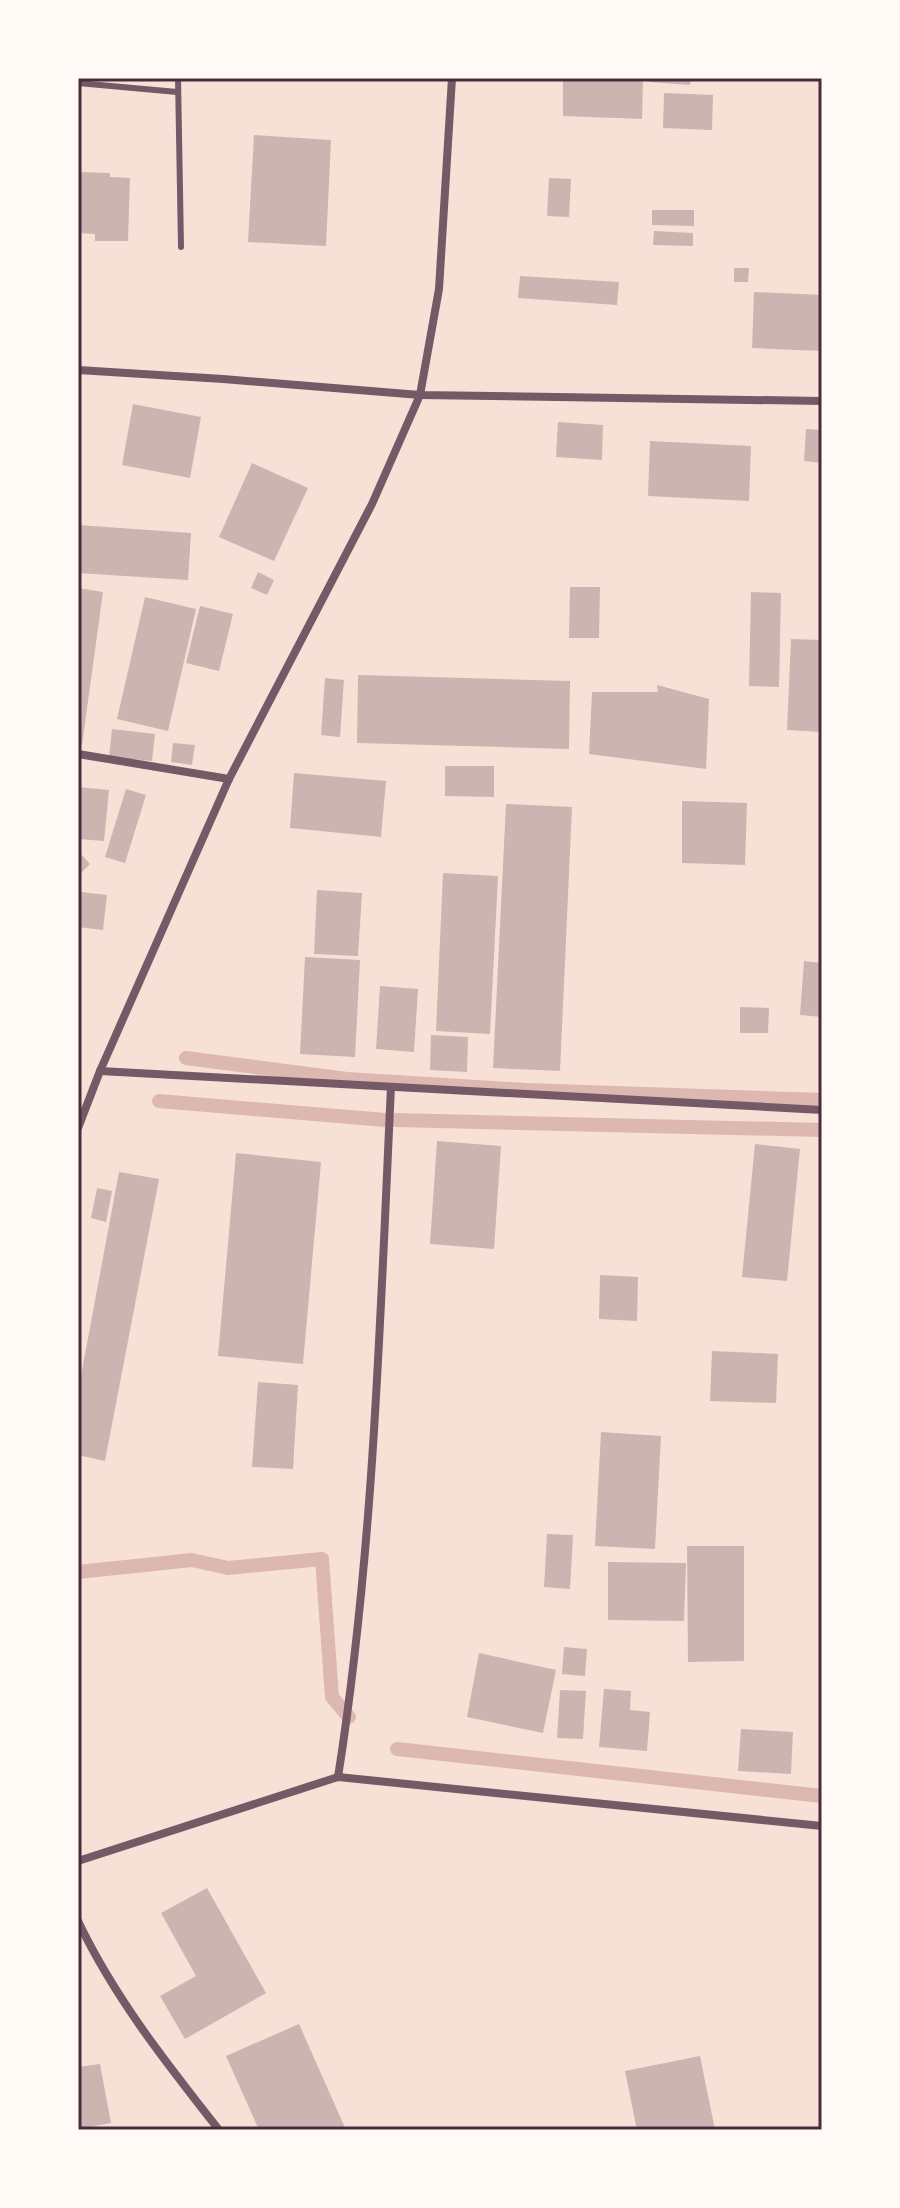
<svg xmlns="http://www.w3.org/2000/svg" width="900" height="2208" viewBox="0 0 900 2208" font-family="'Archivo Narrow',sans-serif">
<rect width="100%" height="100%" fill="#f7e1d7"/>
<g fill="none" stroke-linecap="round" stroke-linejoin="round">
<g stroke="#dcb8b0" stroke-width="14">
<polyline points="186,1058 347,1079 527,1090 822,1100"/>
<polyline points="159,1101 385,1120"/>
<polyline points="396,1120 822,1130"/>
<polyline points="78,1572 192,1560 228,1568 322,1559 332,1697 349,1717"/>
<polyline points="397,1749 822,1796"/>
</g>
</g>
<g fill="#ccb4b1">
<polygon points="649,78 691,78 690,85 649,82"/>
<polygon points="563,79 643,81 642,119 563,116"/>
<polygon points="664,93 713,95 712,130 663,128"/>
<polygon points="254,135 331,140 326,246 248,242"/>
<polygon points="78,172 110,173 110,177 130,178 128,241 95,241 95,234 78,233"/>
<polygon points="549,178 571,179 569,217 547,216"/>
<polygon points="652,210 694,210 694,226 652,225"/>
<polygon points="654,231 693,233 693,246 653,245"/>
<polygon points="734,268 749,268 748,282 734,282"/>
<polygon points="520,276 619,282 617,305 518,298"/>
<polygon points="754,292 822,295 822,351 752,348"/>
<polygon points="133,404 201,417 190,478 122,465"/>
<polygon points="558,422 603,425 602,460 556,457"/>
<polygon points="806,429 822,430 822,463 804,461"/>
<polygon points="650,441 751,446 749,501 648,496"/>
<polygon points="252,463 308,488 274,561 219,537"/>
<polygon points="78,525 191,533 188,580 78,573"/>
<polygon points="258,572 274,580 267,595 251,588"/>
<polygon points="570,587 600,587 599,638 569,638"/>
<polygon points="78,588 103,592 82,745 78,745"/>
<polygon points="751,592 781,593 779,687 749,686"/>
<polygon points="145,597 196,609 168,731 117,719"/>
<polygon points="200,606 233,614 219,671 186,663"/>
<polygon points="791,639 822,640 822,732 787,730"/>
<polygon points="358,675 570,681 569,749 357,743"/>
<polygon points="325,678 344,680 340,737 321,735"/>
<polygon points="657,685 709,699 706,769 589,754 592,692 658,692"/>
<polygon points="112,729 155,734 152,761 109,757"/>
<polygon points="173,743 195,745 192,765 171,762"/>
<polygon points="445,766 494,766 494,797 445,796"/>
<polygon points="294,773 386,781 381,837 290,828"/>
<polygon points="78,787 109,790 104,841 78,839"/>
<polygon points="126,789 146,795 125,863 105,857"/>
<polygon points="682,801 747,803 745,865 682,863"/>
<polygon points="506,804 572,807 560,1071 493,1068"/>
<polygon points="78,851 90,864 78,876"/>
<polygon points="443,873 498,876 490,1034 436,1031"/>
<polygon points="317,890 362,893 358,956 314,954"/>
<polygon points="81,892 107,895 103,930 78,927"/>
<polygon points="305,957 360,960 355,1057 300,1054"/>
<polygon points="804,961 822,963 822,1017 800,1015"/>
<polygon points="380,986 418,989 414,1052 376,1049"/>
<polygon points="740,1007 769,1008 768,1033 740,1033"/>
<polygon points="431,1035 468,1037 467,1072 430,1070"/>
<polygon points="437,1141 501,1146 494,1249 430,1244"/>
<polygon points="755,1144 800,1149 787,1281 742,1277"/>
<polygon points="236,1153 321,1162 303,1364 218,1356"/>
<polygon points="119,1172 159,1179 105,1461 78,1455 78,1392"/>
<polygon points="97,1188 112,1191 106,1222 91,1218"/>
<polygon points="600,1275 638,1277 637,1321 599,1319"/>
<polygon points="712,1351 778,1354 776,1403 710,1401"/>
<polygon points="258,1382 298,1385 293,1469 252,1467"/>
<polygon points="601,1432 661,1436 655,1549 595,1546"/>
<polygon points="547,1534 573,1535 570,1589 544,1587"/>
<polygon points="687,1546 744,1546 744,1661 688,1662"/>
<polygon points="608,1562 686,1563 684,1621 608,1620"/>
<polygon points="564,1647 587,1649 585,1676 562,1674"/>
<polygon points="479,1653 556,1670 543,1733 467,1717"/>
<polygon points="604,1689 631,1691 630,1710 650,1712 647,1751 599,1747"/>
<polygon points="560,1690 586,1691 583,1739 557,1738"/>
<polygon points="741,1729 793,1732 791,1774 738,1771"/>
<polygon points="207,1888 266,1993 185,2039 160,1996 196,1976 161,1913"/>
<polygon points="299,2024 346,2130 259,2130 226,2056"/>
<polygon points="700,2056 715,2130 637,2130 625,2071"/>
<polygon points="100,2064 111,2123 78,2129 78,2067"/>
</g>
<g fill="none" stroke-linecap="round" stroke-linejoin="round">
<g stroke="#755966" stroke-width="6">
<polyline points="178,78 181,247"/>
<polyline points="78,83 177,92"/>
</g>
<g stroke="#755966" stroke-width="8">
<polyline points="78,370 223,379 420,395 822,401"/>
<polyline points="78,754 229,779"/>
<polyline points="100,1071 822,1110"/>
<polyline points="78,1128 100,1071 229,779 372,504 420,395 439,289 452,78"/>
<path d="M 338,1777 C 374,1549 380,1318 391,1087"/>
<polyline points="78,1861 338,1777 822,1826"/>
<path d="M 78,1921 C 114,1997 167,2064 219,2130"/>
</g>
</g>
<rect width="900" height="2208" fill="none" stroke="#fffaf5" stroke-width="160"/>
<rect x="80" y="80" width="740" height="2048" fill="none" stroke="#4a2c40" stroke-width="3"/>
</svg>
